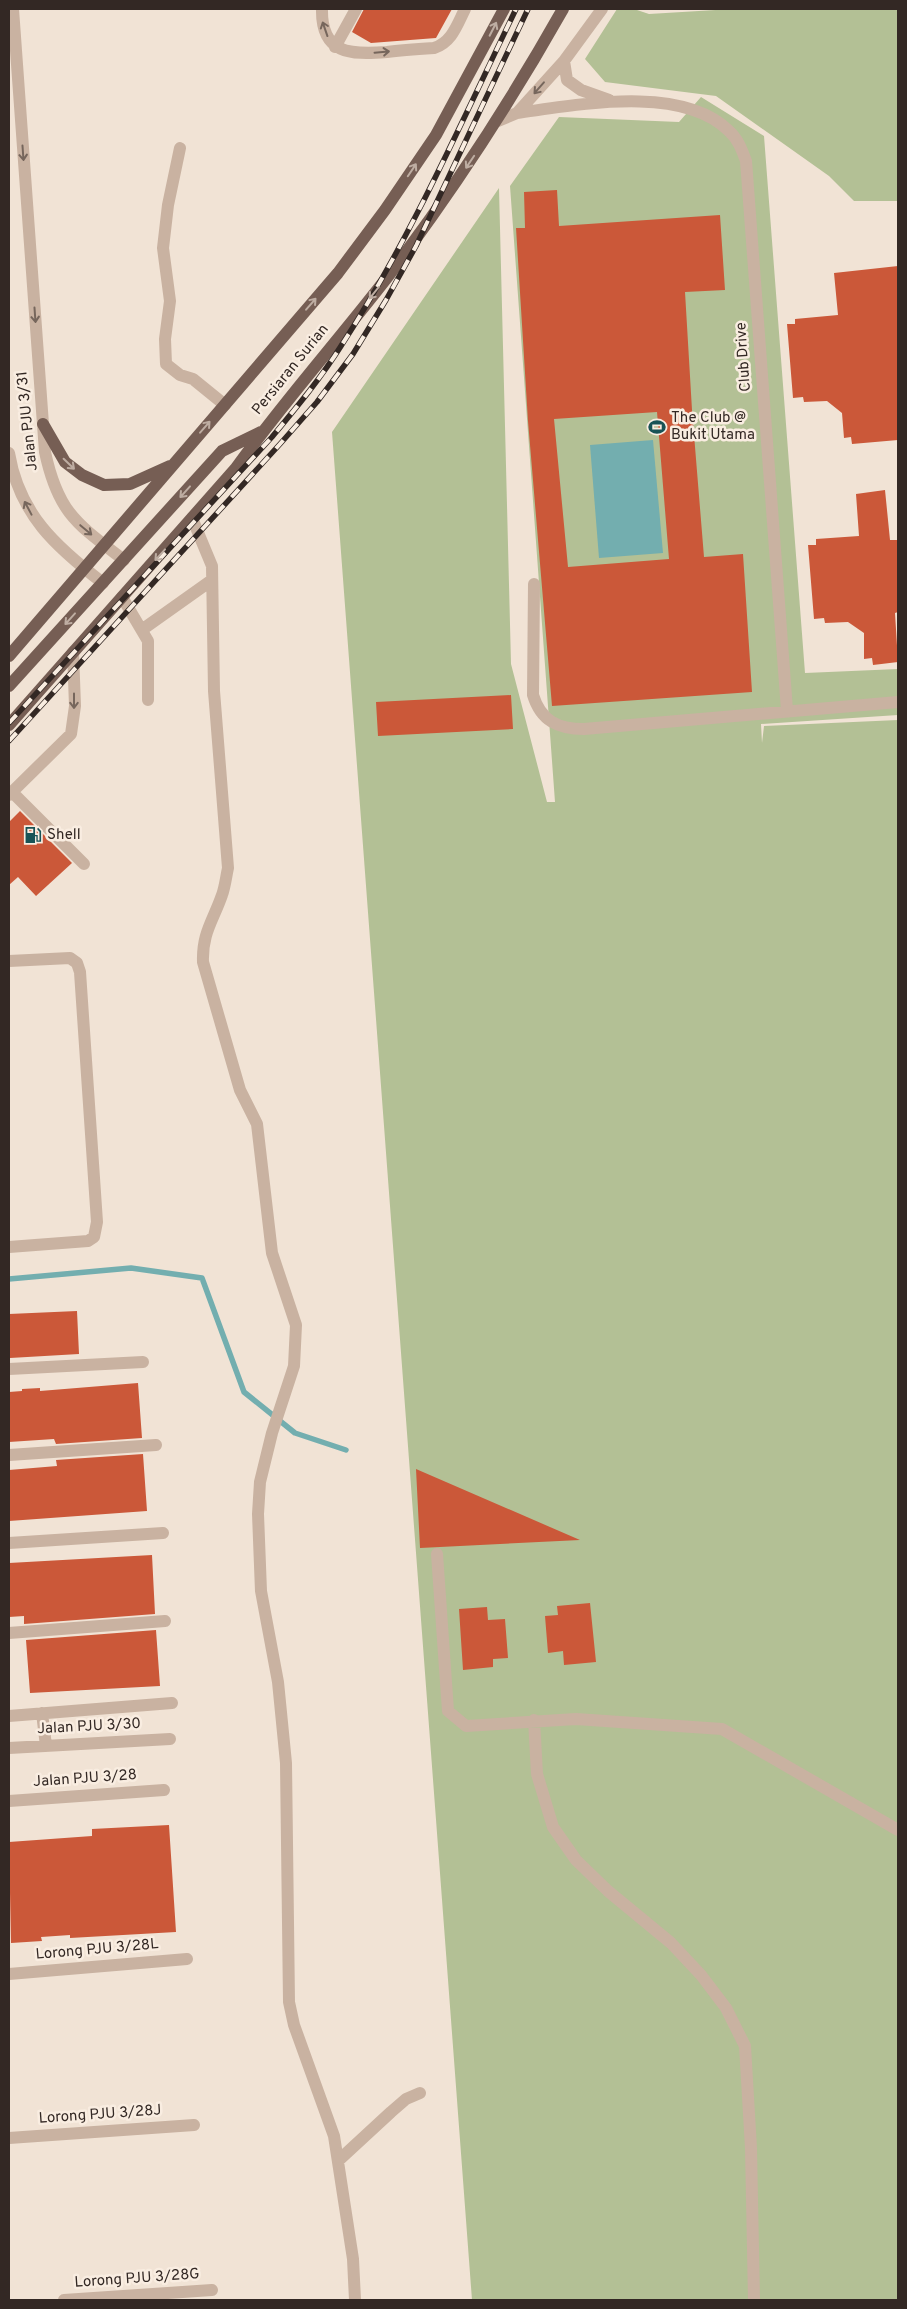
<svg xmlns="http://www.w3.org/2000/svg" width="907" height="2309" font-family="Overpass,sans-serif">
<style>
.green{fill:#b3c095}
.water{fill:#73aeaf}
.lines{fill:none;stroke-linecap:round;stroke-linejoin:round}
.stream{stroke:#73aeaf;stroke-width:5.5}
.building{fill:#cb5839;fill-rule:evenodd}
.minor{stroke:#c9b2a1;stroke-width:12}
.major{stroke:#765e54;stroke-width:12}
.rail-casing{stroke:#332824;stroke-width:5.5}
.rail{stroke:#f9ede1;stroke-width:4;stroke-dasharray:11;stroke-linecap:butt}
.oneway{stroke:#76665c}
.oneway2{stroke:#beada2}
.labels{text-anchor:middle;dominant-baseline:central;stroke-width:5;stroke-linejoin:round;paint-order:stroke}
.street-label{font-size:15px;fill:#332824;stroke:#f9ede1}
.poi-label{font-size:15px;fill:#332824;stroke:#f9ede1;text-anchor:start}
</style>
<rect width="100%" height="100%" fill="#f1e3d5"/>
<path class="green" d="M617,9H634L649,14L732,9H898V201H854L829,176L716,96L605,82L585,59Z
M701,97L764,136L805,673L898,669V715L761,724L762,743L764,726L898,720V2300H472L332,432L499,188L511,664L547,802H555L510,186L559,117L679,122Z"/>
<path class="water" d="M653,440L663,553L599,558L590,445Z"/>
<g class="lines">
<path class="stream" d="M9,1279L131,1268L202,1278L244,1392L295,1433L346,1450"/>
</g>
<path class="building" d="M364,9H452L436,38L371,43L352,32Z
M557,190L559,226L720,215L725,290L685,292L692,410L704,557L743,554L752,692L552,706L528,421L516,228H525L524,192ZM657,412L669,559L568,567L554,419Z
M898,266V440L852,444L851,437L844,438L842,413L827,401L804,402L803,397L793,398L787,324H795V319L838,315L834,273Z
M885,490L890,540H898V612L895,613L898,662L873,665L872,658L864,659V633L848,622L825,623L824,618L814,619L808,545H816V539L859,536L856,494Z
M511,695L513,729L378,736L376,702Z
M20,811L72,863L36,896L18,877L9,885V822Z
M77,1311L79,1354L10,1358L9,1314Z
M138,1383L142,1438L56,1444L54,1439L9,1442V1392L22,1391V1389L40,1388V1391Z
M143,1454L147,1511L9,1521V1470L57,1466L56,1460Z
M416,1469L580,1540L420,1548Z
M152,1555L155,1614L24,1624V1616L9,1617V1563Z
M590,1603L596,1662L564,1665L563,1651L548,1653L545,1616L558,1615L557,1606Z
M487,1607L488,1620L505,1619L508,1658L493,1659V1667L463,1670L459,1609Z
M156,1630L160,1686L30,1693L26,1640Z
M169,1825L176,1932L70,1938V1935L41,1937L42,1941L11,1943L9,1842L92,1836V1829Z"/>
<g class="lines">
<path class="minor" d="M13,9L45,452C58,513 77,524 124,560
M322,9C321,54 350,55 387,52C402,50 418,49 434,48C452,42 457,25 465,9
M335,47L356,9
M564,61L567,80L581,90L609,100
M517,113C577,105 682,84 729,131C738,139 742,150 746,161L787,710
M498,121L517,113L564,61L602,9
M180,148L168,205L163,248L170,301L165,339L166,364L180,375L193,379L225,405
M9,453C19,514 56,547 103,583
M192,518L212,566L214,691L228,868C226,877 225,887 222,895C213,921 202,933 203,962L240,1090L257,1124L272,1253L296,1325L294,1366L272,1433L260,1482L258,1514L261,1591L278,1682L286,1763L289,2002L294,2025L334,2136L353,2259L355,2300
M534,584L533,695C541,721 558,729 584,729L898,702
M122,597L148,641V700
M143,629L212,580
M12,792L84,864
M9,795L71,734L75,706L73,652
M9,961L70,958L77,963L80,972L97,1222L94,1237L88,1241L9,1247
M9,1369L143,1362
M9,1455L156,1445
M9,1543L163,1533
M437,1554L448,1711L466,1726L576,1719L722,1729L898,1830
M9,1633L165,1621
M42,1713L46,1746
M9,1716L172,1703
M534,1720L537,1774L553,1827L576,1860L608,1891L671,1943L701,1975L726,2008L745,2046L751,2148L754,2300
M9,1748L170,1739
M9,1801L164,1790
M9,1974L187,1959
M9,2138L194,2125
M339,2160L391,2112L406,2099L420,2093
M64,2300L212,2290"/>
<path class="major" d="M43,424L65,462L82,475L104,485L130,484L170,466
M9,656L338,273L385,210L436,135L504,9
M9,686L222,451L261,432
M9,725L236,468C284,401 339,340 389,275C454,189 510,103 563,9"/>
<g class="rail-casing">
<path id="rail" d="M9,723L272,437C296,408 321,378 341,346C410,240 461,123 516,9
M9,741L280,444L317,402L353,354L386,300L416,246L528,9"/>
</g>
<use href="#rail" class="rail"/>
</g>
<defs><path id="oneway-shaft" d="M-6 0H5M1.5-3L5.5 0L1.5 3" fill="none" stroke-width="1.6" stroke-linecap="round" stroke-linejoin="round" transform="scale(1.25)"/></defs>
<g class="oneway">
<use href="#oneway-shaft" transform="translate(325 29) rotate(-109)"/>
<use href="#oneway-shaft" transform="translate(382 52) rotate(-5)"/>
<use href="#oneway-shaft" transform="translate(539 88) rotate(131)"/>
<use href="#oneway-shaft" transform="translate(23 153) rotate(86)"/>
<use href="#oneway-shaft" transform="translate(35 315) rotate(86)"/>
<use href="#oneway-shaft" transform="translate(28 508) rotate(-118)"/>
<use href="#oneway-shaft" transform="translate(86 530) rotate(40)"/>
<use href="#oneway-shaft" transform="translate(74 701) rotate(90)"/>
</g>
<g class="oneway2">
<use href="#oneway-shaft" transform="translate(493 29) rotate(-63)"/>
<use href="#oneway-shaft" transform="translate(470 162) rotate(124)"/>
<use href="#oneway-shaft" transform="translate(412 170) rotate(-56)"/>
<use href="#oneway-shaft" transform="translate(374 293) rotate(129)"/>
<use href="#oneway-shaft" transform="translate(311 304) rotate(-49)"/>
<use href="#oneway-shaft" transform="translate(205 427) rotate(-49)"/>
<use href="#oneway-shaft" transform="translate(69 464) rotate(44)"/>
<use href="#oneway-shaft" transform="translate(185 492) rotate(132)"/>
<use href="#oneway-shaft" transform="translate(160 555) rotate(132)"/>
<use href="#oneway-shaft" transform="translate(70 619) rotate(132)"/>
</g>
<defs>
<g id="stadium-bare" transform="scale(1.35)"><path d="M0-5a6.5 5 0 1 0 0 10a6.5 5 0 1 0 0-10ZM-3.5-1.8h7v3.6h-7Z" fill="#185356" stroke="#f9ede1" stroke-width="2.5" paint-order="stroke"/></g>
<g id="fuel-bare" transform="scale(1.35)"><path d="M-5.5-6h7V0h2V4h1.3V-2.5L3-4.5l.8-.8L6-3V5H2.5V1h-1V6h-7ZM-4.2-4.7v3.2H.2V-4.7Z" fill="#185356" stroke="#f9ede1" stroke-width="2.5" paint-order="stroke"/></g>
</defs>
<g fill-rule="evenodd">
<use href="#stadium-bare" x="657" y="427"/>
<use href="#fuel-bare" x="33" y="835"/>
</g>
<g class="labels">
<g class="street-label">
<text transform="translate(744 357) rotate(-94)">Club Drive</text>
<text transform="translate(291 370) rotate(-51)">Persiaran Surian</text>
<text transform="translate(28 421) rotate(-96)">Jalan PJU 3/31</text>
<text transform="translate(89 1727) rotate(-3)">Jalan PJU 3/30</text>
<text transform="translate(85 1779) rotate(-4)">Jalan PJU 3/28</text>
<text transform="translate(97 1950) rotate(-5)">Lorong PJU 3/28L</text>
<text transform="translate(100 2115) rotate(-4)">Lorong PJU 3/28J</text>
<text transform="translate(137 2279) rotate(-4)">Lorong PJU 3/28G</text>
</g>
<g class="poi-label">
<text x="671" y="418">The Club @<tspan x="671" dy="17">Bukit Utama</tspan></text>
<text x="47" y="835">Shell</text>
</g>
</g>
<rect width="907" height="2309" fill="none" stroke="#332824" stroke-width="20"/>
</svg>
